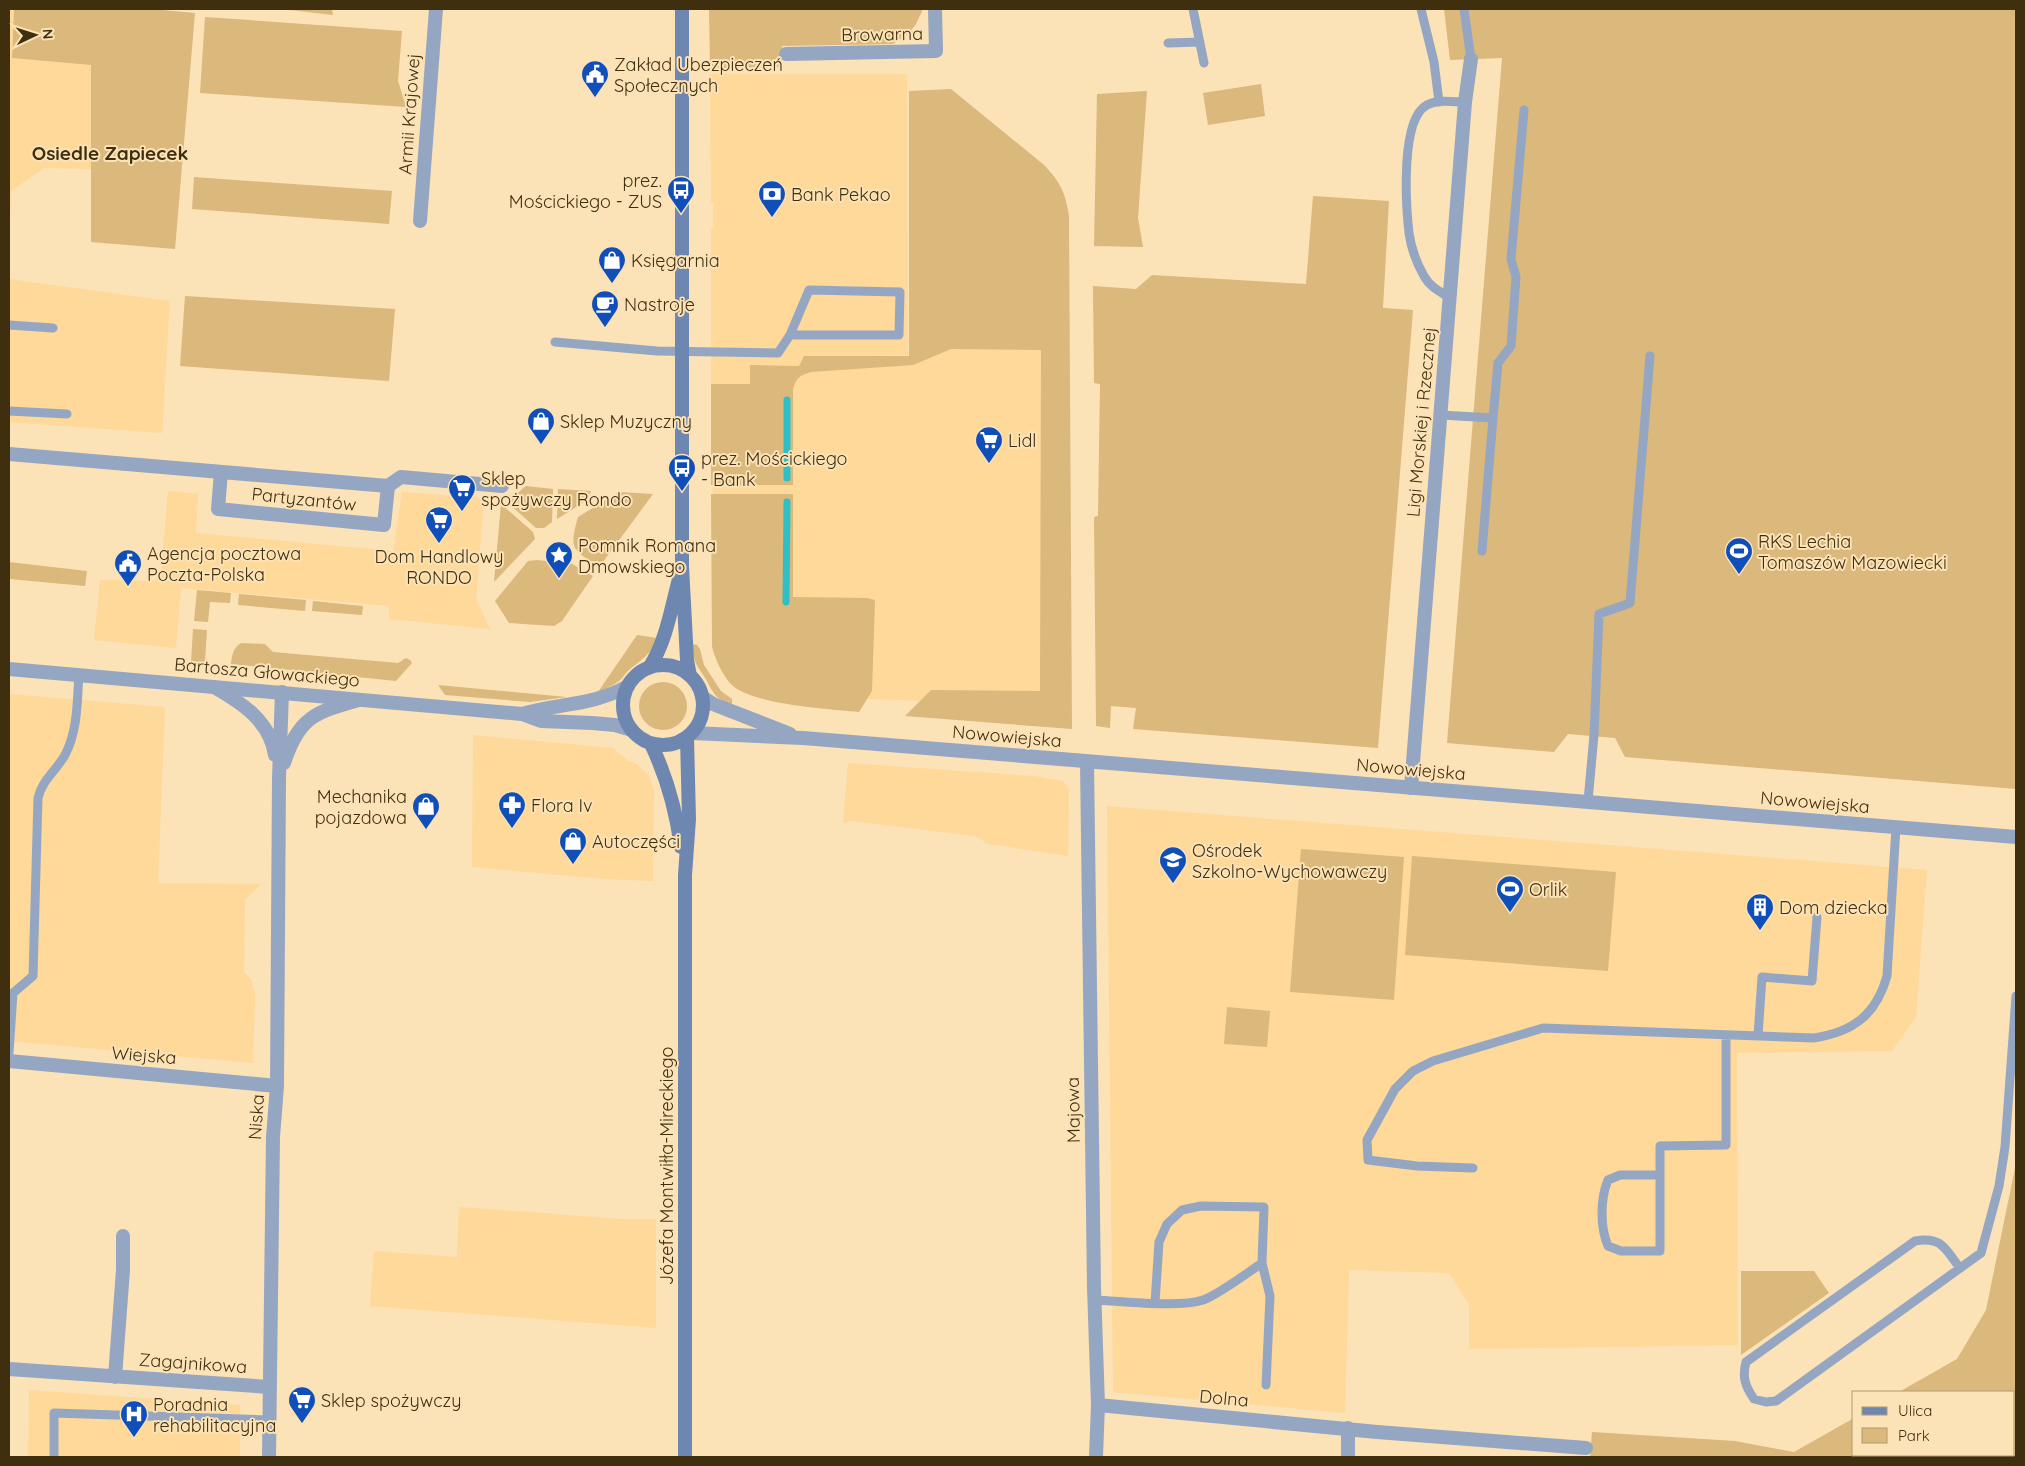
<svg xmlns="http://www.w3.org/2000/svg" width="2025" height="1466" font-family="Quicksand,sans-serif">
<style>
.built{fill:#fed999}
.green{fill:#dbb87b}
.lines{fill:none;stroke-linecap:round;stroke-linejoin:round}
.stream{stroke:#2fbfc7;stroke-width:7}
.service{stroke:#95a6c3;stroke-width:9}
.minor{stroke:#95a6c3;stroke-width:14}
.tertiary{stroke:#95a6c3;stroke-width:14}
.secondary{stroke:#6e87b1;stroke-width:14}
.labels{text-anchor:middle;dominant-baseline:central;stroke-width:4;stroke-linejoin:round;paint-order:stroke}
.street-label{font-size:18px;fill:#402f0f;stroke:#fbe2b7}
.poi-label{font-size:18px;fill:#402f0f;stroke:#fbe2b7;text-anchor:start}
.neighbourhood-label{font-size:19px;font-weight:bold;fill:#402f0f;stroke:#fbe2b7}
</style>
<rect width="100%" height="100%" fill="#fbe2b7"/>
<path class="built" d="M9,9H14L12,58L91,65V169L44,168L11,191L10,221H9Z
M710,74H907L908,355L803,357L911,364L1049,181L1063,706L788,696L714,647L712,385H751L796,366L750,365V384H711V230L715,225H713V206L715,205L711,202Z
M9,279L170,301L162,433L9,422Z
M168,491L198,494L196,533L393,551L402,492L484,498L476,599L490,629L389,619V606L181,588L176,648L94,640L100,580L154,581L161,571Z
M9,694L165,707L158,883L261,884L245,900L244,972L251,979L255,994L253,1063L9,1041Z
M473,735L613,748L627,760L637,764L649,776L654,790L653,881L604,879L472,867Z
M848,763L1034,776L1063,781L1069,789L1068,856L988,844L975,836L853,821L843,823Z
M1107,806L1927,870L1916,1017L1892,1051L1737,1053L1738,1345L1469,1349V1305L1449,1273L1349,1270L1345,1413L1113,1392Z
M459,1207L622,1219H656V1328L370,1306L374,1251L457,1257Z
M29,1390L240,1405V1457H28Z"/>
<path class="green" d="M14,9H152L195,13L175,249L91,242V65L12,58Z
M282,9H332L333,15Z
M709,9H923L916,24L909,33L893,44L782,46V67L710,68Z
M1444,9H2016V789L1625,757L1615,738L1568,734L1554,752L1447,743L1502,58L1450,60Z
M205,17L402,31L398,81L406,107L200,93Z
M1261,84L1265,116L1208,125L1203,93Z
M951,89L1044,165C1061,183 1065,192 1069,216L1072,729L905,716L931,690L1040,691L1041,350L951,349L913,365L811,372C800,375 796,378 793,389V485H711V384H750V365L799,366L804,356H909V91Z
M1147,91L1138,218L1143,247L1094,246L1097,94Z
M194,177L392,191L389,224L192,209Z
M1313,196L1389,201L1383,308L1413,310L1378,748L1133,729L1136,708L1111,706L1110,728L1096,726L1094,517L1098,516L1100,384L1094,383L1093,286L1136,289L1152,275L1306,284Z
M185,296L395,309L389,381L180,366Z
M526,486L553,489L552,522L544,528H536L507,502Z
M558,489L591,491L587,500L557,519Z
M619,492L653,494L600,566C572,551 569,548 578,517Z
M711,494H793V597L867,598L875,600L872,691L859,712C829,709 751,705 731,684C723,676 714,657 712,646Z
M501,504L533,532L535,539L494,582Z
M537,560L554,562L567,561L593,576L562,621L554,626L509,623L495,601L528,561Z
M9,562L87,571L85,586L9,579Z
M197,590L231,593L230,603L210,602L208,622L194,621Z
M239,594L306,600L305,611L238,605Z
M313,601L363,606L362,615L312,611Z
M193,629L207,630L205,661L202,663L191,662Z
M637,635L657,638C650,656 643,658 629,670C625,673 623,678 619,681C612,686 605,689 598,692Z
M241,643L265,644L273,652L398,663L406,658L410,660L412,663L396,681L231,664C232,655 233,648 241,643Z
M692,644L697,645L700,649L704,665L721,691L732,699V706C717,699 714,695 707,681C698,666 693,664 692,644Z
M639 706a24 24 0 1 1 48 0a24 24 0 1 1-48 0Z
M438,685L567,697L530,702L445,695Z
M1301,849L1404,857L1394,1000L1290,992Z
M1412,856L1616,872L1608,971L1405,955Z
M1227,1007L1270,1011L1267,1047L1224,1044Z
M2016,1163V1457H1590L1592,1432L1735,1441L1794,1452L1854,1418V1455H2014V1392H1899L1957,1359L1986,1310Z
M1741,1271H1814L1829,1293L1741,1355Z"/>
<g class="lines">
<path class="stream" d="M787,400V478
M786,602L787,502"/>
<path class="service" d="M1193,9L1204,63
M1421,9L1434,62L1439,102
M1464,9L1471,59
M1168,43L1200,42
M1450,298C1439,291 1430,287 1424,276C1417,264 1411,247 1409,233C1406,206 1400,119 1427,105C1438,99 1453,102 1465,102
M9,325L53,328
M555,342L657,351L778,353L790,335H899L900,292L809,290L790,335
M9,411L67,414
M1440,415L1493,418L1482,551
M1493,418L1498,363L1511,346L1516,277L1511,259L1524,110
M1588,801L1594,735L1599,614L1630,603L1650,356
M1758,1036L1762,977L1812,981L1817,917
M9,1053L13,993L33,976L38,798C42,780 56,771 65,755C78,730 77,702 79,674
M1473,1168L1417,1166L1368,1160L1367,1140L1395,1089L1413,1071L1433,1061L1543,1028L1814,1038C1853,1032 1876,1015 1887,976L1896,827
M1660,1175H1620L1608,1180C1600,1199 1600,1227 1608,1246L1621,1251H1660V1146L1726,1145V1035
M1262,1263L1270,1296L1266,1385
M1960,1268C1945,1249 1942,1236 1915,1241L1746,1362C1742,1377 1745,1386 1754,1399L1766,1402L1776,1401L1981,1253L1999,1186L2005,1147L2016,996
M1095,1300C1122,1301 1179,1308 1203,1300C1218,1295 1247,1273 1262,1263L1264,1207L1201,1206L1182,1210L1167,1224L1159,1242L1155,1303
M54,1457V1413L269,1420"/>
<path class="minor" d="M786,54L936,51L935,9
M420,221L436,9
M9,454L388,486L401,477L502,486
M221,472L218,509L384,525L388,486
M214,687C242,703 270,721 275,755
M1087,762L1094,1287L1098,1405L1096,1457
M284,763C299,717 315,712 359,700
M1411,788L1465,102L1471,59
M9,1061L277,1086
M9,1369L269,1387
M115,1377L123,1270V1236
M1098,1405L1377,1432L1586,1448
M269,1457L273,1137L277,1086L279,778L282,692
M1348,1457V1428"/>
<path class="tertiary" d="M9,669L522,714L541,721L592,723L615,725L632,730
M702,697L713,704L790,734
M522,714C559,703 592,706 628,686
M692,733L803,738L2016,837"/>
<path class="secondary" d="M682,9V566L687,660L690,676
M623 705a40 40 0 1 1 80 0a40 40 0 1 1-80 0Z
M649,668C666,642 671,609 679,579
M651,744C667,777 676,810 681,847
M685,1457V875L689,819L687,738"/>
</g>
<defs>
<g id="civic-pin" transform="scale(1.4375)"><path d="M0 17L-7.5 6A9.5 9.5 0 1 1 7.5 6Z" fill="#104fba" stroke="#fbe2b7"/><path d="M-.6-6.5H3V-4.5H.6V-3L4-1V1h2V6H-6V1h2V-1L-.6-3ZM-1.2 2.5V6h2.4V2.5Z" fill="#fff"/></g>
<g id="bus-pin" transform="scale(1.4375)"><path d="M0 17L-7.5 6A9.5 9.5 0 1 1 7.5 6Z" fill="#104fba" stroke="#fbe2b7"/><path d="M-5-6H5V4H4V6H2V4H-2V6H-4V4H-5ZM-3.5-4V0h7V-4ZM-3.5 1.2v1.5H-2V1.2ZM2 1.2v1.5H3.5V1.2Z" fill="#fff"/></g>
<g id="bank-pin" transform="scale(1.4375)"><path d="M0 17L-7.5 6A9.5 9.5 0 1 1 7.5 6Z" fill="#104fba" stroke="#fbe2b7"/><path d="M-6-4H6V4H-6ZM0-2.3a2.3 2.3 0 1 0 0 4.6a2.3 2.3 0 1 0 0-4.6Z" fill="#fff"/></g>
<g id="shop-pin" transform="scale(1.4375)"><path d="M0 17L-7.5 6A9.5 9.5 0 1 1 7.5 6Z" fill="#104fba" stroke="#fbe2b7"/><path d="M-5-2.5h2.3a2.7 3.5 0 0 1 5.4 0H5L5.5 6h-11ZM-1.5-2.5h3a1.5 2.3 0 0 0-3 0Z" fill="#fff"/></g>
<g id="cafe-pin" transform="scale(1.4375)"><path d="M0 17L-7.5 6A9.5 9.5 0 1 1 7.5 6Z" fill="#104fba" stroke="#fbe2b7"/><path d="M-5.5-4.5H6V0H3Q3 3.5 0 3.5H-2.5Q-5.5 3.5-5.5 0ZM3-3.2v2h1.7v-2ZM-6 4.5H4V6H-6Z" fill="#fff"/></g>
<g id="supermarket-pin" transform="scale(1.4375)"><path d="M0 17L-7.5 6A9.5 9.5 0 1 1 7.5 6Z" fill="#104fba" stroke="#fbe2b7"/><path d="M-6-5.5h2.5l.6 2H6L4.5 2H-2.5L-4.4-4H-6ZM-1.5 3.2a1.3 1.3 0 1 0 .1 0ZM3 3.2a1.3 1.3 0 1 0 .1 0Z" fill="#fff"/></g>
<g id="stadium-pin" transform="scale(1.4375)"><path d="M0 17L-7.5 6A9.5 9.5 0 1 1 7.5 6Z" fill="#104fba" stroke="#fbe2b7"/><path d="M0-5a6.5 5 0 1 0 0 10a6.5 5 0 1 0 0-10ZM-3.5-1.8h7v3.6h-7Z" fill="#fff"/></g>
<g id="sight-pin" transform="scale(1.4375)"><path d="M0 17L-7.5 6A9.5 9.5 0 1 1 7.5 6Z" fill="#104fba" stroke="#fbe2b7"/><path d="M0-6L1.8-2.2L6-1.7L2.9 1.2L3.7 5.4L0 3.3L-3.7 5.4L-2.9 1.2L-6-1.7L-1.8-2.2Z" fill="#fff"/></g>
<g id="pharmacy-pin" transform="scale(1.4375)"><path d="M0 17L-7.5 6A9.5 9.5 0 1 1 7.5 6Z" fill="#104fba" stroke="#fbe2b7"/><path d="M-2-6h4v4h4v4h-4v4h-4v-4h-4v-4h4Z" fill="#fff"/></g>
<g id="school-pin" transform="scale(1.4375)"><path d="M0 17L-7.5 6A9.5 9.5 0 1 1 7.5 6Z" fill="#104fba" stroke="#fbe2b7"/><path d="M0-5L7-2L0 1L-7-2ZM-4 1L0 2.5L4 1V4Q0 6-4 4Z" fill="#fff"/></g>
<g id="building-pin" transform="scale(1.4375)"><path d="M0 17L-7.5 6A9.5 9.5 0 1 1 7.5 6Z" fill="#104fba" stroke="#fbe2b7"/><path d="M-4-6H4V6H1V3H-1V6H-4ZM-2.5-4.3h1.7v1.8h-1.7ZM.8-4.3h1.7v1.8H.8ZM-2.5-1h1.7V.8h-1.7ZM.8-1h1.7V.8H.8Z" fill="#fff"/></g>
<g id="hospital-pin" transform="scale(1.4375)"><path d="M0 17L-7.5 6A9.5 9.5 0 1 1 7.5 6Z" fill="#104fba" stroke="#fbe2b7"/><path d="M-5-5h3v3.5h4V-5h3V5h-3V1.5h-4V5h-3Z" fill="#fff"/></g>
</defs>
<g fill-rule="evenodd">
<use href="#civic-pin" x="595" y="74"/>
<use href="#bus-pin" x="681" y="190"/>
<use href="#bank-pin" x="772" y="194"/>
<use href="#shop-pin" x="612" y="260"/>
<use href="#cafe-pin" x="605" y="304"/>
<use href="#shop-pin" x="541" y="421"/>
<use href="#supermarket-pin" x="989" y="440"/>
<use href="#bus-pin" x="682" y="468"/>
<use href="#supermarket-pin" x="462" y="488"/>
<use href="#supermarket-pin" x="439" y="520"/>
<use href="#stadium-pin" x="1739" y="551"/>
<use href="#sight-pin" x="559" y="555"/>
<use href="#civic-pin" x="128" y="563"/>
<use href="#pharmacy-pin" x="512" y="805"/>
<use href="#shop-pin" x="426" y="806"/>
<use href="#shop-pin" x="573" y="841"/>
<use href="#school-pin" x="1173" y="860"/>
<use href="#stadium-pin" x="1510" y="889"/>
<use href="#building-pin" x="1760" y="907"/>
<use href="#supermarket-pin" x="302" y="1400"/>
<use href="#hospital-pin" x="134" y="1414"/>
</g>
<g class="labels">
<g class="street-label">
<text transform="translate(882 34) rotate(-1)">Browarna</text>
<text transform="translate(409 114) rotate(-86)">Armii Krajowej</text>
<text transform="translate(1421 422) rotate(-85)">Ligi Morskiej i Rzecznej</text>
<text transform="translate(304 499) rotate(6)">Partyzantów</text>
<text transform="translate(267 672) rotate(5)">Bartosza Głowackiego</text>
<text transform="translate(1007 736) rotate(5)">Nowowiejska</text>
<text transform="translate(1411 769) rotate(5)">Nowowiejska</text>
<text transform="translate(1815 802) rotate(5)">Nowowiejska</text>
<text transform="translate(144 1055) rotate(5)">Wiejska</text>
<text transform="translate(1073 1110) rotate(-91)">Majowa</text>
<text transform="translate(256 1117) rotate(-86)">Niska</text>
<text transform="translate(666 1166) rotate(-90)">Józefa Montwiłła-Mireckiego</text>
<text transform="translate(193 1363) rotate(4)">Zagajnikowa</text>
<text transform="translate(1224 1398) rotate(5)">Dolna</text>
</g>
<g class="poi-label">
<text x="614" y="64">Zakład Ubezpieczeń<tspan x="614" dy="21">Społecznych</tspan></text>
<text x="662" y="180" text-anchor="end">prez.<tspan x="662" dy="21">Mościckiego - ZUS</tspan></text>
<text x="791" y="194">Bank Pekao</text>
<text x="631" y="260">Księgarnia</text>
<text x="624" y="304">Nastroje</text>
<text x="560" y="421">Sklep Muzyczny</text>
<text x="1008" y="440">Lidl</text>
<text x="701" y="458">prez. Mościckiego<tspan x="701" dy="21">- Bank</tspan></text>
<text x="481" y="478">Sklep<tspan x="481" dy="21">spożywczy Rondo</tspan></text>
<text x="1758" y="541">RKS Lechia<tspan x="1758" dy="21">Tomaszów Mazowiecki</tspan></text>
<text x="578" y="545">Pomnik Romana<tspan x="578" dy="21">Dmowskiego</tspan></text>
<text x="147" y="553">Agencja pocztowa<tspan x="147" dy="21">Poczta-Polska</tspan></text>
<text x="439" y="556" text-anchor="middle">Dom Handlowy<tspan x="439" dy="21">RONDO</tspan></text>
<text x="407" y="796" text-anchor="end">Mechanika<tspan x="407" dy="21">pojazdowa</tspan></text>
<text x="531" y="805">Flora Iv</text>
<text x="592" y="841">Autoczęści</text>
<text x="1192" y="850">Ośrodek<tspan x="1192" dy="21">Szkolno-Wychowawczy</tspan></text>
<text x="1529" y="889">Orlik</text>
<text x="1779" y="907">Dom dziecka</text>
<text x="321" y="1400">Sklep spożywczy</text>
<text x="153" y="1404">Poradnia<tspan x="153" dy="21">rehabilitacyjna</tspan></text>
</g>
<g class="neighbourhood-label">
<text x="110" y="153">Osiedle Zapiecek</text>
</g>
</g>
<rect width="2025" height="1466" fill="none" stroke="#402f0f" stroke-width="20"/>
<rect x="1852" y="1391" width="162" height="65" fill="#fbe2b7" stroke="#b09a74"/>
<rect x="1862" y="1407" width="25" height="8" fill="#6e87b1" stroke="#b09a74"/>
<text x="1898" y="1416" font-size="15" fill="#402f0f">Ulica</text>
<rect x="1862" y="1428" width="25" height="15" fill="#dbb87b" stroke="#b09a74"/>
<text x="1898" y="1441" font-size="15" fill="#402f0f">Park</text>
<g transform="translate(35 35) rotate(86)" stroke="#fbe2b7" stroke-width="4" paint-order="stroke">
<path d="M0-4L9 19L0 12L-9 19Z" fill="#402f0f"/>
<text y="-8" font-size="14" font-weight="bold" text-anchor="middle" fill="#402f0f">N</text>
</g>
</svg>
